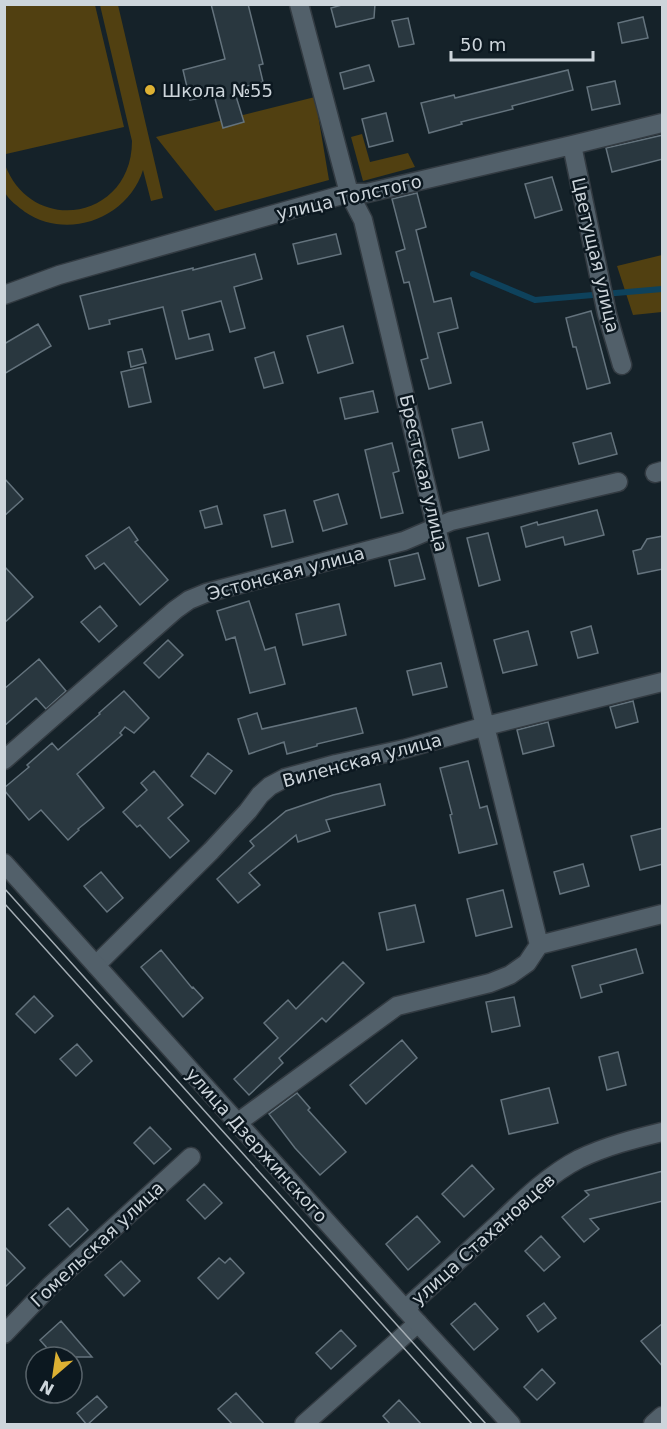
<svg xmlns="http://www.w3.org/2000/svg" width="667" height="1429" font-family="'DejaVu Sans',sans-serif">
<style>
.green{fill:#514011}
.lines{fill:none;stroke-linecap:round;stroke-linejoin:round}
.stream{stroke:#0e425c;stroke-width:6}
.building{fill:#29373f;stroke:#64737d;stroke-width:1.5}
.street-casing{stroke:#333b42;stroke-width:21}
.secondary-casing{stroke:#333b42;stroke-width:21}
.street{stroke:#52606a;stroke-width:18}
.secondary{stroke:#52606a;stroke-width:18}
.tram{stroke:#a3acb3;stroke-width:1.5}
.poi-dot{fill:#ddb133;stroke:#0c1820;stroke-width:2}
.labels{text-anchor:middle;dominant-baseline:central;stroke-width:5;stroke-linejoin:round;paint-order:stroke}
.poi-label{font-size:18px;fill:#cdd5db;stroke:#0c1820;text-anchor:start}
.street-label{font-size:18px;fill:#cdd5db;stroke:#0c1820}
</style>
<rect width="100%" height="100%" fill="#152229"/>
<path class="green" d="M4,5H95L124,127L6,154L4,148Z
M100,5H118L163,198L151,201L143,170C128,218 68,241 25,212C19,207 8,200 5,192C2,185 4,173 5,165C33,237 132,219 132,141Z
M315,97L329,180L215,211L156,137Z
M362,134L370,162L408,153L415,167L363,181L351,137Z
M662,255V312L633,315L617,266Z"/>
<g class="lines">
<path class="stream" d="M473,274L535,300L662,289"/>
</g>
<path class="building" d="M211,4H248L263,64L259,65L263,82L239,88L240,92L235,93L244,122L223,128L214,95L190,100L183,70L225,59Z
M345,4H375L374,18L336,27L331,8Z
M643,17L648,38L622,43L618,23Z
M408,18L414,44L399,47L392,21Z
M369,65L374,81L344,89L340,73Z
M568,70L573,90L512,106L513,109L461,122L462,124L429,133L421,103L454,95L455,98Z
M615,81L620,104L592,110L587,87Z
M386,113L393,141L369,147L362,119Z
M663,135V159L612,172L606,148Z
M552,177L562,210L535,218L525,184Z
M417,193L426,227L416,230L434,302L451,298L458,328L438,333L451,383L429,389L421,360L428,358L409,282L404,283L396,252L405,249L392,199Z
M336,234L341,254L298,264L293,244Z
M255,254L262,279L234,287L245,328L230,332L221,301L182,311L189,339L209,334L213,350L176,359L163,307L109,320L110,324L89,329L80,296L193,268V270Z
M591,311L610,383L587,389L576,347H573L566,318Z
M38,324L51,346L4,374V344Z
M343,326L353,363L318,373L307,336Z
M142,349L146,363L131,367L128,352Z
M274,352L283,383L264,388L255,358Z
M143,367L151,402L129,407L121,372Z
M373,391L378,412L345,419L340,398Z
M482,422L489,450L459,458L452,429Z
M611,433L617,454L579,464L573,443Z
M392,443L399,471L393,473L403,513L381,518L365,450Z
M4,478L23,499L4,516Z
M338,494L347,524L323,531L314,501Z
M217,506L222,524L205,528L200,511Z
M285,510L293,542L272,547L264,515Z
M597,510L604,535L565,545L563,537L526,547L521,527L537,522L538,525Z
M129,527L138,540L135,542L168,580L140,605L104,563L95,569L86,556Z
M488,533L500,580L479,586L467,538Z
M663,536V569L638,574L633,551L641,549L647,539Z
M418,553L425,579L395,586L389,560Z
M4,566L33,597L4,623Z
M249,601L265,650L275,647L285,684L250,693L235,637L226,640L217,611Z
M339,604L346,635L303,645L296,614Z
M100,606L117,626L99,642L81,622Z
M591,626L598,653L578,658L571,632Z
M528,631L537,665L503,673L494,640Z
M168,640L183,655L159,678L144,663Z
M39,659L66,691L46,709L36,698L4,726V689Z
M441,663L447,687L413,695L407,671Z
M124,691L149,718L134,733L125,727L120,733L122,735L77,774L104,808L78,829L79,830L68,840L41,810L29,820L4,790V788L29,767L27,765L52,743L58,750L100,714L99,713Z
M633,701L638,722L616,728L610,707Z
M356,708L363,733L317,744V746L287,754L284,742L249,754L238,719L257,713L262,729Z
M548,722L554,746L523,754L517,730Z
M208,753L232,771L215,794L191,776Z
M468,761L480,808L487,806L497,844L459,853L450,815L452,814L440,768Z
M154,771L183,805L168,818L189,841L170,858L140,825L137,827L123,812L147,790L141,783Z
M380,784L385,805L326,820L330,831L298,842L296,835L249,873L260,885L238,903L217,879L254,846L250,841L286,811L333,795Z
M663,828V864L640,870L631,836Z
M583,864L589,886L560,894L554,872Z
M101,872L123,898L107,912L84,886Z
M503,890L512,927L476,936L467,899Z
M415,905L424,942L387,950L379,913Z
M636,949L643,973L600,985L602,992L581,998L572,966Z
M161,950L192,988L193,987L203,998L183,1017L141,967Z
M343,962L364,983L326,1022L322,1018L279,1058L283,1063L249,1095L234,1079L278,1038L264,1023L288,1000L296,1009Z
M34,996L53,1016L35,1033L16,1014Z
M514,997L520,1026L492,1032L486,1002Z
M402,1040L417,1058L366,1104L350,1085Z
M77,1044L92,1061L76,1076L60,1059Z
M618,1052L626,1085L607,1090L599,1057Z
M549,1088L558,1123L509,1134L501,1100Z
M297,1093L310,1108L308,1110L346,1152L320,1175L295,1148L269,1114Z
M150,1127L171,1149L154,1164L134,1143Z
M472,1165L494,1189L464,1217L442,1194Z
M663,1171V1201L590,1219L599,1229L584,1242L562,1217L589,1195L585,1191Z
M204,1184L222,1203L205,1219L187,1200Z
M68,1208L88,1230L70,1247L49,1225Z
M417,1216L440,1242L408,1270L386,1244Z
M541,1236L560,1257L544,1271L525,1251Z
M4,1246L25,1268L4,1288Z
M219,1258L225,1263L230,1258L244,1273L218,1299L198,1278Z
M121,1261L140,1281L124,1296L105,1275Z
M475,1303L498,1329L474,1350L451,1324Z
M544,1303L556,1318L538,1332L527,1316Z
M61,1321L92,1357H55L40,1340Z
M663,1323V1367L641,1341Z
M341,1330L356,1346L331,1369L316,1353Z
M542,1369L555,1383L537,1400L524,1387Z
M236,1393L265,1425H233L218,1409Z
M97,1396L107,1407L87,1425L77,1413Z
M399,1400L422,1425H391L383,1416Z"/>
<g class="lines">
<g class="street-casing">
<path id="street" d="M299,4L349,193L363,220L436,527L539,945
M572,145L607,314L622,365
M4,295L59,275L349,193H367L572,145L662,123
M655,473L662,471
M4,760L175,610L189,600L206,593L404,541L451,521L618,482
M96,965L211,851L248,811L260,795L270,786L285,778L336,764L404,749L486,726L662,682
M237,1123L397,1006L490,983L510,975L527,963L539,945L662,914
M405,1309C436,1282 466,1253 497,1225C522,1201 548,1175 579,1159C606,1146 634,1139 662,1132
M4,1334L50,1286L191,1157
M304,1424L418,1323
M653,1424L662,1416"/>
</g>
<g class="secondary-casing">
<path id="secondary" d="M4,863L405,1309L511,1424"/>
</g>
<use href="#street" class="street"/>
<use href="#secondary" class="secondary"/>
<path class="tram" d="M4,888L486,1424
M4,903L472,1424"/>
</g>
<circle class="poi-dot" cx="150" cy="90" r="6"/>
<g class="labels">
<g class="poi-label">
<text x="162" y="90">Школа №55</text>
</g>
<g class="street-label">
<text transform="translate(349 197) rotate(-13)">улица Толстого</text>
<text transform="translate(596 255) rotate(77)">Цветущая улица</text>
<text transform="translate(424 473) rotate(77)">Брестская улица</text>
<text transform="translate(286 573) rotate(-15)">Эстонская улица</text>
<text transform="translate(362 760) rotate(-15)">Виленская улица</text>
<text transform="translate(257 1145) rotate(48)">улица Дзержинского</text>
<text transform="translate(483 1239) rotate(-42)">улица Стахановцев</text>
<text transform="translate(97 1244) rotate(-43)">Гомельская улица</text>
</g>
</g>
<rect width="667" height="1429" fill="none" stroke="#cdd5db" stroke-width="12"/>
<g transform="translate(54 1375) rotate(209)"><circle r="28" fill="#0c1820" stroke="#59646b" stroke-width="1.5"/>
<path d="M0-4.5L10 22L0 15L-10 22Z" fill="#ddb133"/>
<text y="-9" font-size="16" font-weight="bold" text-anchor="middle" fill="#cdd5db">N</text>
</g>
<path d="M451 51v9h142v-9" fill="none" stroke="#cdd5db" stroke-width="3"/>
<text x="460" y="51" font-size="18" fill="#cdd5db" stroke="#0c1820" stroke-width="4.5" paint-order="stroke">50 m</text>
</svg>
